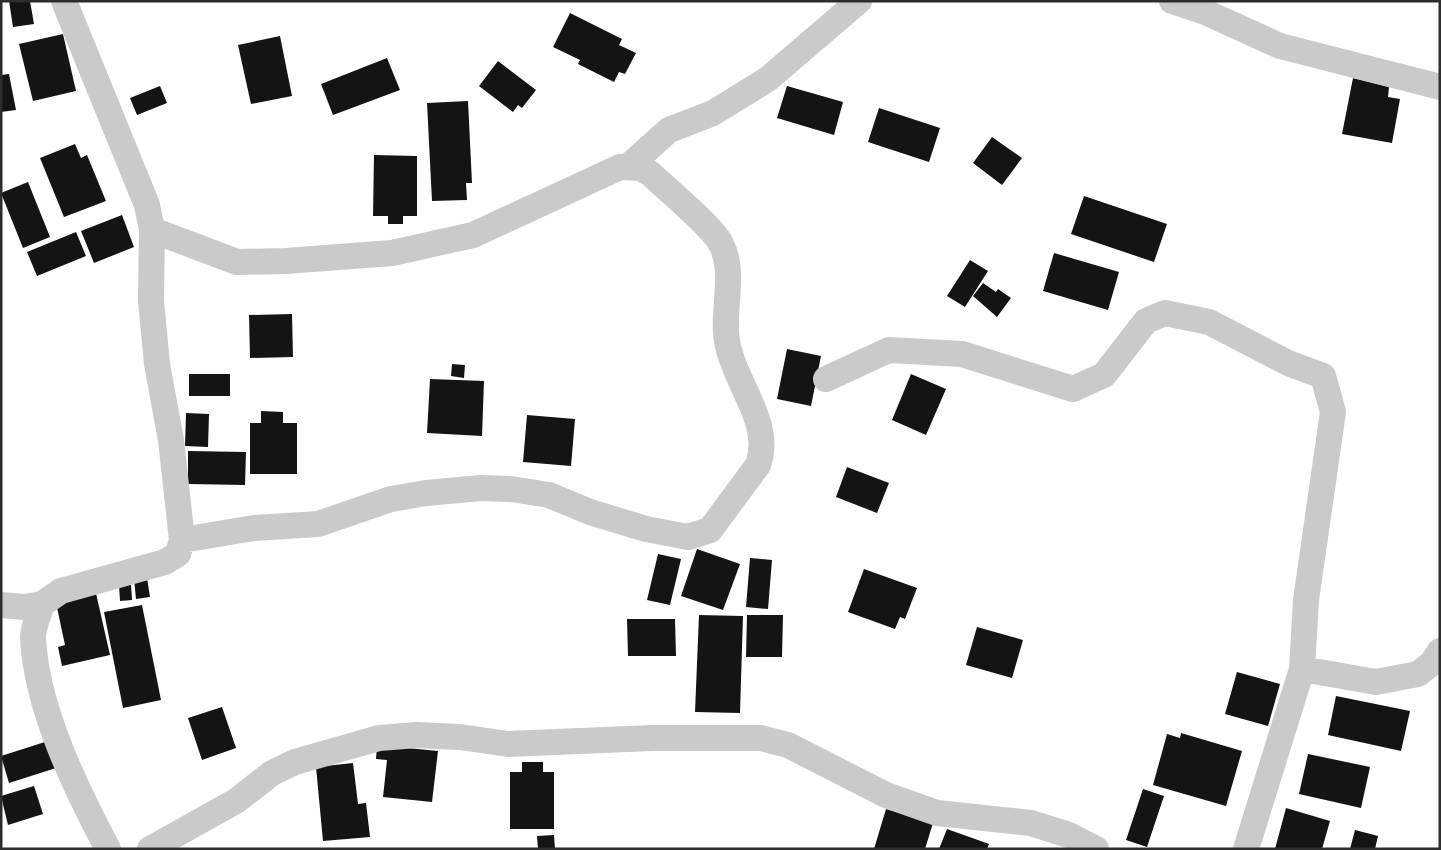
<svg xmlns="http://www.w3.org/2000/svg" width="1441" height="850" font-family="'PT Sans Narrow',sans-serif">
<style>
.building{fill:#141414}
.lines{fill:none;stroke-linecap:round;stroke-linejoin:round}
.minor{stroke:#cacaca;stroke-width:26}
</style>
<rect width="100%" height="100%" fill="#fff"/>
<path class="building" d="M9,1H30L34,24L13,27Z
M570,13L622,39L619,45L636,53L625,74L619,72L614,82L578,64L580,60L553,47Z
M63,34L76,91L33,101L19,44Z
M280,36L292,96L251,104L238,45Z
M387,58L400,90L333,115L321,84Z
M498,61L536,90L522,108L518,105L513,112L479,86Z
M9,74L16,110L1,112V75Z
M1353,78L1389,87L1388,97L1400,99L1392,143L1342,134Z
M160,86L167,103L137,115L130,98Z
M787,86L843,102L834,135L777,118Z
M468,101L472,183H466L467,200L432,201L427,103Z
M879,108L940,128L929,162L868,142Z
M992,137L1022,158L1002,185L973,163Z
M75,144L81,158L87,155L106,201L64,217L40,158Z
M374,155L417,156V216H403V224H388V216H373Z
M28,182L50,237L23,248L1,193Z
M1084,196L1167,224L1154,262L1071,234Z
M122,215L134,247L94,263L81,231Z
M76,232L86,256L37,276L27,252Z
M1054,253L1119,272L1108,310L1043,291Z
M970,260L988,271L965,307L947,296Z
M983,283L996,292L998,289L1011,298L997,317L973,296Z
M292,314L293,357L250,358L249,315Z
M787,349L821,356L811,406L777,399Z
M452,364L465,365L464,378L451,376Z
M189,374H230V396H189Z
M911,374L946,389L926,435L892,420Z
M430,379L484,381L482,436L427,433Z
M261,411L283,412V423H297V474H250V423H261Z
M186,413L209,414L208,447L185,446Z
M527,415L575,419L571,466L523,462Z
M188,451L246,452L245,485L188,484Z
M847,467L889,483L877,513L836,497Z
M697,549L740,564L723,610L681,596Z
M658,554L681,559L670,605L647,600Z
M750,558L772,560L768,609L746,607Z
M864,569L917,588L905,619L900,617L895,629L848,612Z
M147,578L150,597L136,599L134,579Z
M131,584L132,600L120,601L119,585Z
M95,589L110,655L62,666L58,647L65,645L55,598Z
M142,605L161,700L123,708L104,612Z
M699,615L743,616L740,713L695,712Z
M747,615H783L782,657H746Z
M627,619H675L676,656H628Z
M977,627L1023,640L1012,678L966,665Z
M1237,672L1280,684L1268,726L1225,714Z
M1336,696L1410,711L1401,751L1328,735Z
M222,707L236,748L202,760L188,718Z
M1181,733L1242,751L1226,806L1153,785L1167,734L1180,738Z
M48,741L56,768L9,783L1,756Z
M377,745L438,751L432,802L383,797L387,760L376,759Z
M1308,754L1370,767L1361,808L1299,794Z
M522,762H543V772H554V829H510V772H522Z
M353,763L358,804L366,803L370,837L323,841L316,767Z
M34,786L43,814L8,825L1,796Z
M1143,789L1164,796L1147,847L1126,840Z
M1286,808L1330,821L1322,849H1275Z
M886,809L933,823L925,849H874Z
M947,829L989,844L987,849H939Z
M1355,830L1378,836L1375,849H1350Z
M554,835L555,849H538L537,836Z"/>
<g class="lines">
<path class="minor" d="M64,1L147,205L152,230L237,262L286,261L392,253L473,235L620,167L641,168L651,174C667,190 712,226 721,244C737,274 720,314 728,346C736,385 773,424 758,465L710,530L688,537L646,529L590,512L549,495L511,489L481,488L426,493L391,499L318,524L254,528L182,540L171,440L157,364L151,301L152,230
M1172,1L1205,12L1280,46L1440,87
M629,166L669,130L713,113L768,79L859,1
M826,379L889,350L962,354L1073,389L1104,375L1146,321L1165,313L1209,322L1288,363L1323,376L1333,412L1306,600L1302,669L1376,682L1418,674L1432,663L1440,651
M42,604C39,614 33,627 33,637C36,707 75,787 108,849
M1,605L24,607L42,604L61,591L165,562L178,554L182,540
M150,849L236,801L272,773L295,762L379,738L417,735L460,737L508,744L652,738H761L788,745L886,795L937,813L1031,823L1069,835L1096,849
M1246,849L1302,669"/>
</g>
<rect width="1441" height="850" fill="none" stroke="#2d2d2d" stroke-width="5"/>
</svg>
